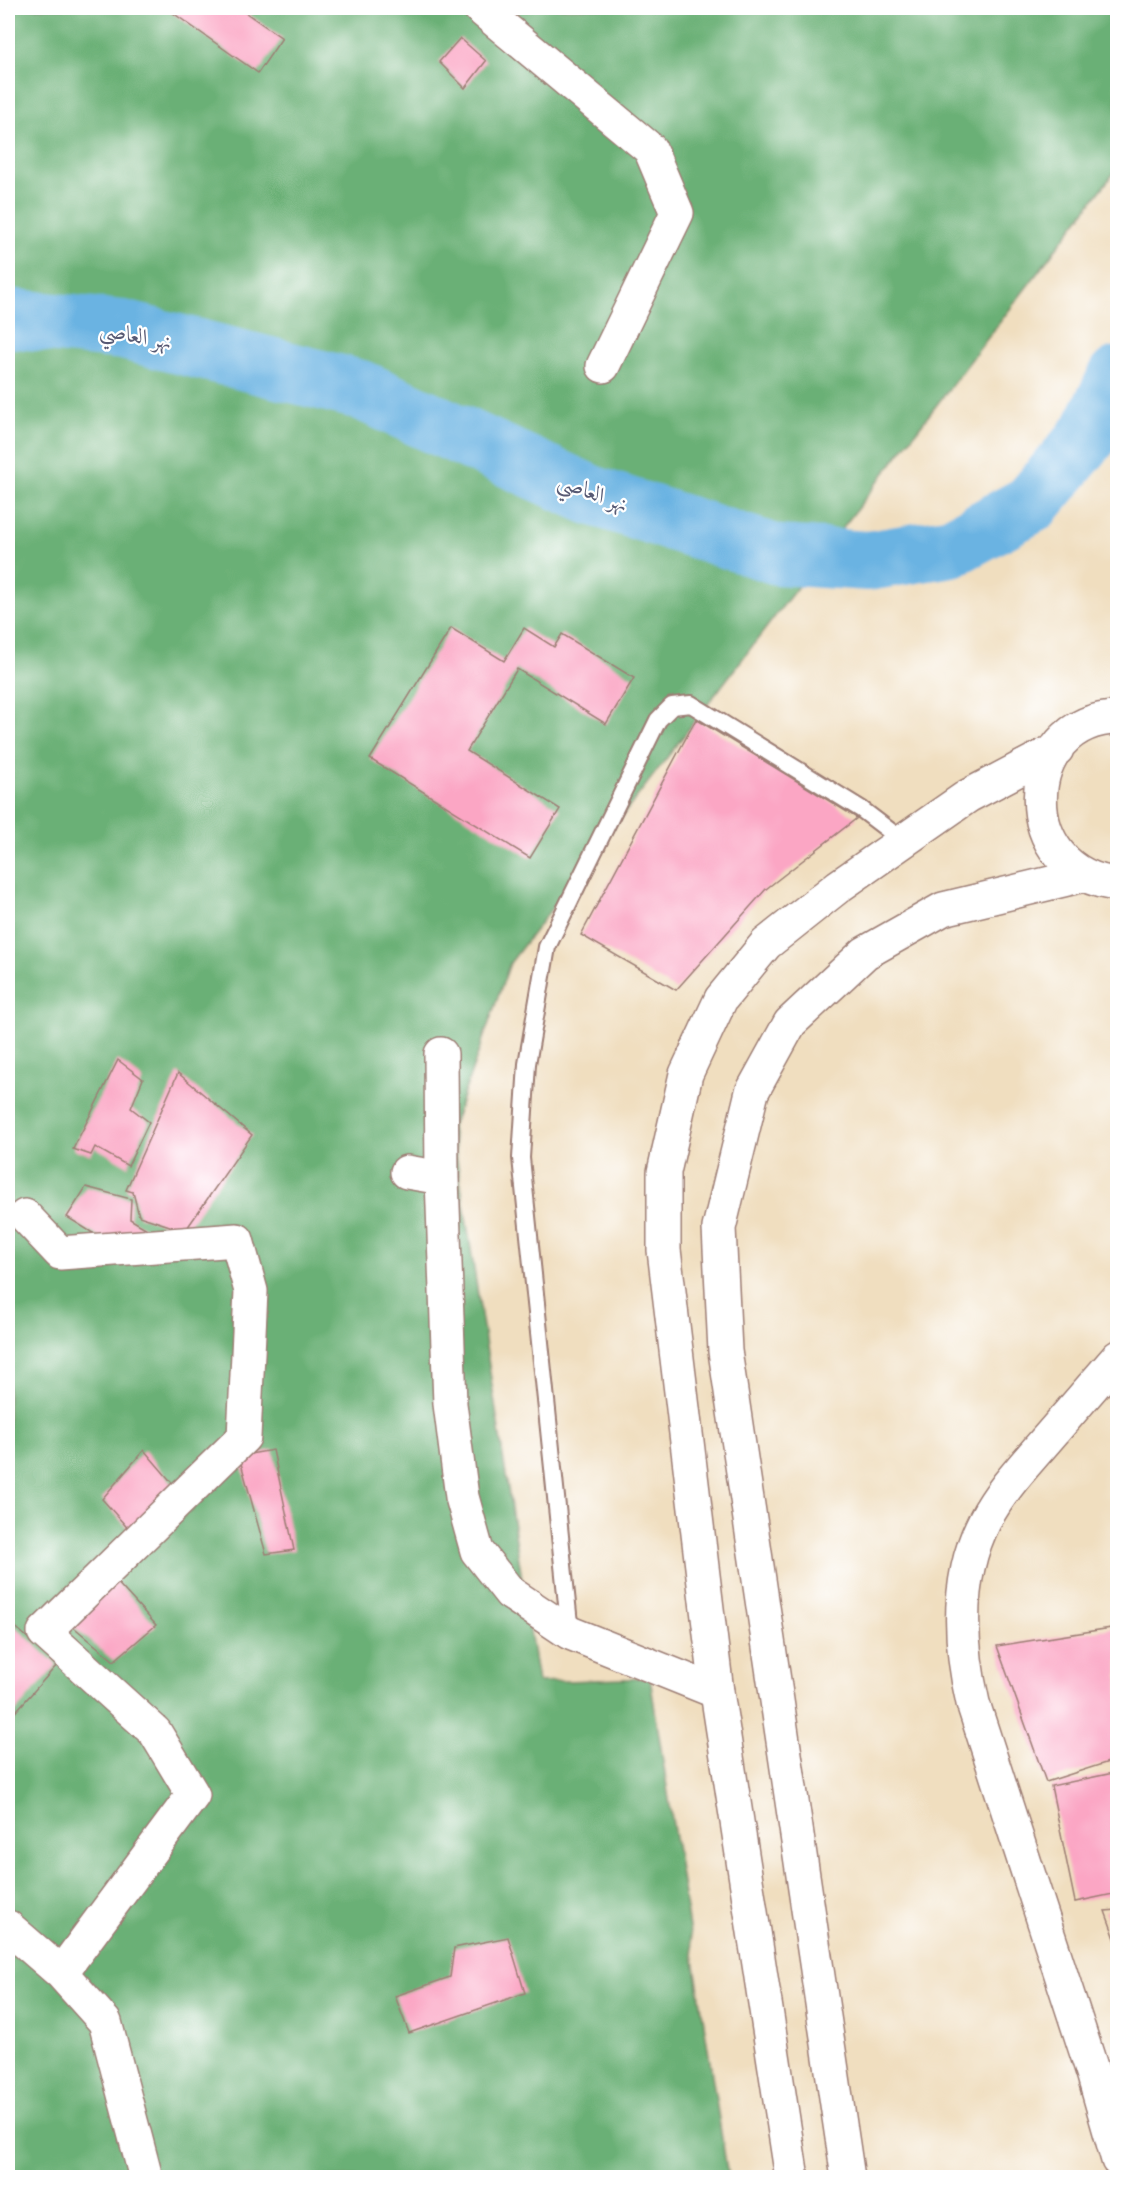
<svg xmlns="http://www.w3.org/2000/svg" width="1125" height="2185" font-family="'IM FELL DW Pica',Amiri,serif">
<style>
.forest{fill:#6bb076;stroke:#5a6850;stroke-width:1.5}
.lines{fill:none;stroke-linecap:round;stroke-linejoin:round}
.river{stroke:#6bb3e2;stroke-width:60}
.building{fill:#fba6c4}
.service-casing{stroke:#9d7e75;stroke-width:20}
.minor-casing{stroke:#9d7e75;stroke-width:36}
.secondary-casing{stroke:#9d7e75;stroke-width:36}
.service{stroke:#fff;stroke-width:16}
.minor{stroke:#fff;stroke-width:33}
.secondary{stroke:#fff;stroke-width:33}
.labels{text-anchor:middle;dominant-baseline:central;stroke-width:4.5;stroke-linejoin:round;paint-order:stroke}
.water-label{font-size:22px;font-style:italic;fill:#575a74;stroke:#fff}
</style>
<rect width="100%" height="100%" fill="#fff"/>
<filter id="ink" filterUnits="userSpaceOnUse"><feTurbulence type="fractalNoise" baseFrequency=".0167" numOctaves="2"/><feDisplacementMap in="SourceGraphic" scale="12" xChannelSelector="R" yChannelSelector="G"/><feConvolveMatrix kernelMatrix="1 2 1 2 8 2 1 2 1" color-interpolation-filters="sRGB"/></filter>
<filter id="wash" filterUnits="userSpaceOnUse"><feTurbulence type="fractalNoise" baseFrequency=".008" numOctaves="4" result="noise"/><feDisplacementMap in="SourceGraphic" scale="24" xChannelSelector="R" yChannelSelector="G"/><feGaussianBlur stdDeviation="1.35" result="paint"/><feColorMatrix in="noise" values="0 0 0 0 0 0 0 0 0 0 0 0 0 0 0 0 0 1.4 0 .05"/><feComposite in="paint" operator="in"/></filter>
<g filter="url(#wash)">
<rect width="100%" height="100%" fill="#f0debf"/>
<path class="forest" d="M8,8H1117V169L510,963L452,1127L538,1682L650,1678L728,2177L8,2178Z"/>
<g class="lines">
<path class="river" d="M8,318L123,330L361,390L591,495L778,555L868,561L952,547L1031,504L1089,435L1118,376"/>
</g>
<g id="blocks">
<path class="building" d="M166,8H239L282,38L258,73Z
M460,38L486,61L465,88L439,62Z
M451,628L504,661L524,628L554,647L562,634L634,678L606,724L517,669L467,751L560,809L530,858L370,759Z
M696,719L857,818L766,889L676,990L581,935Z
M118,1060L143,1079L131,1108L149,1122L128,1166L95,1147L91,1155L73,1149Z
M178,1073L252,1135L185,1231L139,1216L133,1192L126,1190Z
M86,1187L131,1199L130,1219L154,1233L136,1260L67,1217Z
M144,1450L174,1485L132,1533L102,1499Z
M273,1450L294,1550L266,1554L239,1456Z
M114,1579L156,1625L114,1661L70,1624Z
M8,1620L57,1665L10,1718L8,1715Z
M1118,1627V1759L1046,1782L997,1646Z
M1118,1772V1893L1075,1902L1051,1786Z
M1118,1910V1944H1117L1105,1911Z
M508,1937L525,1993L409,2033L395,1996L450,1977L454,1948Z"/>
</g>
</g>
<g filter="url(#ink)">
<use href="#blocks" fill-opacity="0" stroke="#9d7e75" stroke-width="1.5"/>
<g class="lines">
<g class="service-casing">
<path id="service" d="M570,1633L521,1158L527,1064L547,947L658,720L672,706L691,704L861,809L903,841"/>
</g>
<g class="minor-casing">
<path id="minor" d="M480,8L650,149L677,213L603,366
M441,1054L442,1178
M407,1172L442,1178L450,1404L462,1497L477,1551L510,1593L570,1633L717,1692
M25,1216L60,1253L237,1240L251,1291L244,1437L44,1632L155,1732L193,1795L61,1973L105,2022L146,2178
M1118,1357C1092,1387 1066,1417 1040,1447C1020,1470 999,1493 985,1520C956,1576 959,1643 973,1703L1094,2076L1118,2160
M8,1927L61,1973"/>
</g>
<g class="secondary-casing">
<path id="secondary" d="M1118,718C1017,719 1012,874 1118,884
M792,2178L717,1692L664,1250V1172L686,1074L721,999L766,944L839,886L968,796L1057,749
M848,2178L725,1351L719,1228L752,1092L790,1023L865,953L943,909L1084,875"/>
</g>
<use href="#service" class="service"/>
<use href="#minor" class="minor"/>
<use href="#secondary" class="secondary"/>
</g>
</g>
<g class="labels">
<g class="water-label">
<text transform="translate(136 336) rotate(11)">نهر العاصي</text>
<text transform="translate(593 493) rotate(21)">نهر العاصي</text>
</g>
</g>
<rect width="1125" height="2185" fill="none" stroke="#fff" stroke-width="30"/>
</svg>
